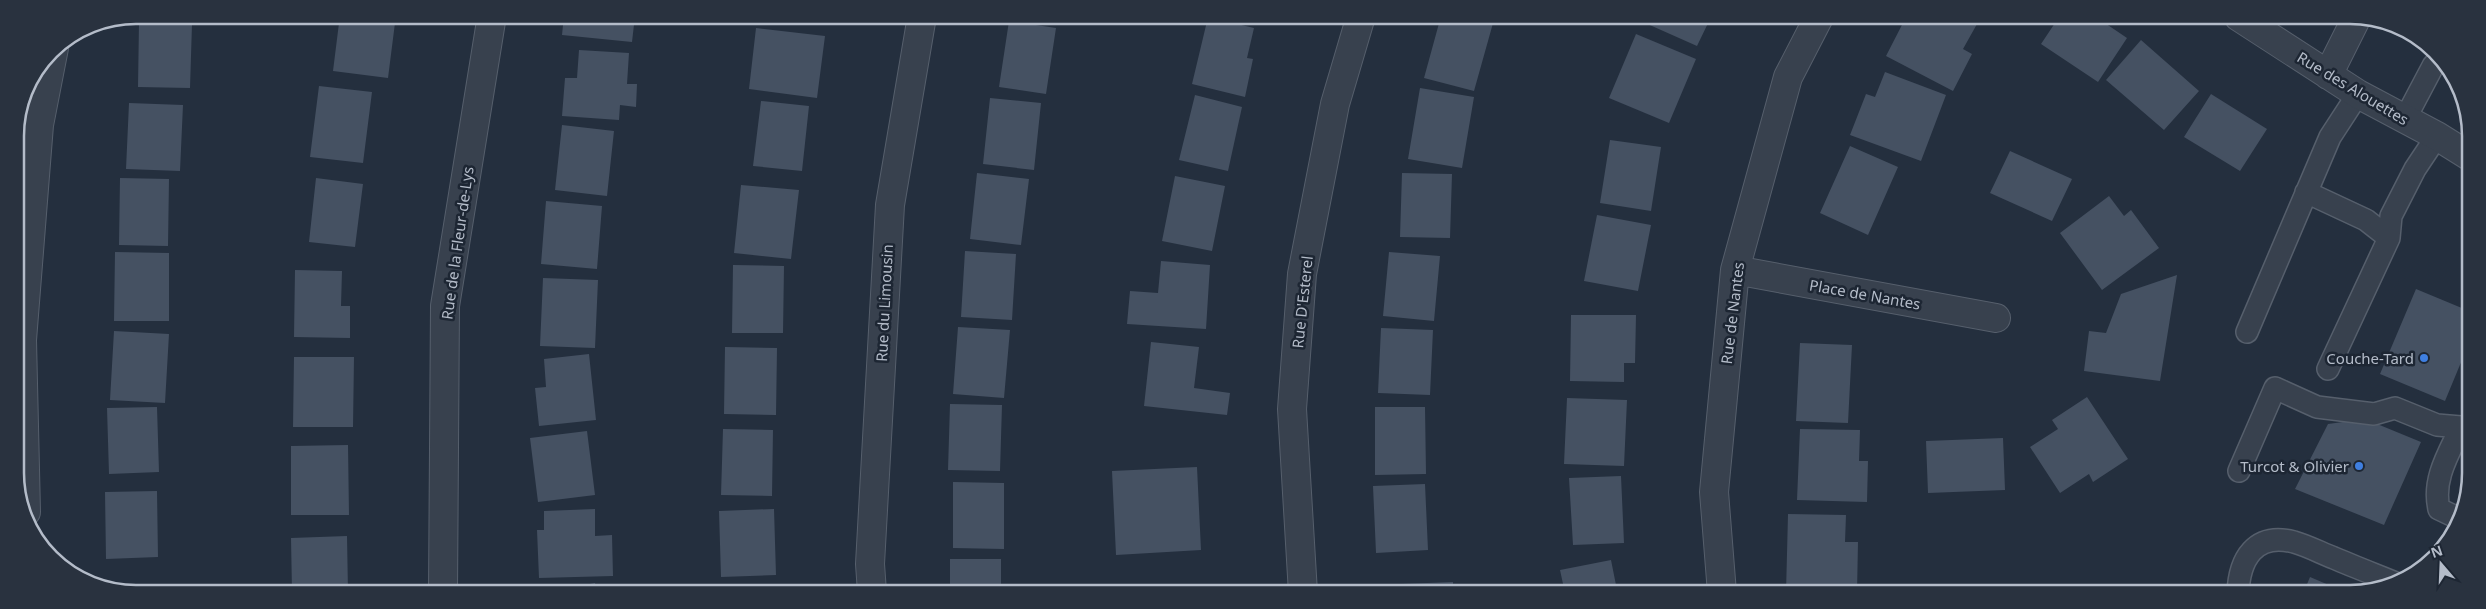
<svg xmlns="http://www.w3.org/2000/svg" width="2486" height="609" font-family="'Noto Sans',sans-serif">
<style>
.building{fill:#455162}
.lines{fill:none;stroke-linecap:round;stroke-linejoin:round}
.lane-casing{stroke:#565f6c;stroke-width:24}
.street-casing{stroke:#565f6c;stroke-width:30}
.lane{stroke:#38414e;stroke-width:21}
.street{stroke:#38414e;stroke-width:28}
.shop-dot{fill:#3f7fe0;stroke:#1d2633;stroke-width:2}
.labels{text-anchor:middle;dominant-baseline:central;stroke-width:5;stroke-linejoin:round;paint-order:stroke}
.street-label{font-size:15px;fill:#b4bcc9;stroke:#1d2633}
.poi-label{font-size:15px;fill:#b4bcc9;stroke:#1d2633;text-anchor:end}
.rim{fill:none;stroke:#b4bcc9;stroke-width:2.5}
</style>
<rect width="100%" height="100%" fill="#242f3e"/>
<path class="building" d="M340,15H396L388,78L333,71Z
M564,15L635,16L632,42L562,35Z
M1441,16H1495L1474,91L1424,78Z
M1208,17L1254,28L1247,58L1253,59L1245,97L1192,84Z
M1645,17H1711L1697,46L1643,22Z
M1917,17H1964L1977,24L1963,49L1972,54L1953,91L1886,56L1905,19L1914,24Z
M2059,17H2096L2127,38L2098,82L2041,44Z
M1009,21L1056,28L1046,94L999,87Z
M139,22L192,24L190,88L138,87Z
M756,28L825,36L817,98L749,89Z
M1636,34L1696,59L1669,123L1609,98Z
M2141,40L2199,91L2164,130L2106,80Z
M579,50L629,53L627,84H637L636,107L620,105L619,120L562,116L565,78H577Z
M1885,72L1946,95L1921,161L1850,135L1866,94L1875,97Z
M319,86L372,92L363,163L310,157Z
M1420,88L1474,97L1462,168L1408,159Z
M2211,94L2267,129L2240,171L2184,137Z
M1195,95L1242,107L1228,171L1179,160Z
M990,98L1041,103L1034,170L983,164Z
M761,101L809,106L802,171L753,166Z
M129,103L183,105L180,171L126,169Z
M562,125L614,131L607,196L555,190Z
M1610,140L1661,147L1651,211L1600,203Z
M1850,146L1898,167L1868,235L1820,213Z
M2010,151L2072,179L2052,221L1990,193Z
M977,173L1029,179L1021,245L970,239Z
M1402,173L1452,174L1450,238L1400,237Z
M1175,176L1225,186L1212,251L1162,241Z
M120,178L169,179L168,246L119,245Z
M316,178L363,184L355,247L309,242Z
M741,185L799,190L791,259L734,253Z
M2109,196L2124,216L2131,210L2159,248L2102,290L2060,233Z
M546,201L602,206L597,269L541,264Z
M1597,215L1651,225L1638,291L1584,281Z
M965,251L1016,254L1012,320L961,317Z
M115,252L169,253V321H114Z
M1389,252L1440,256L1434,321L1383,316Z
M1161,261L1210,265L1206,329L1127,324L1130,291L1158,293Z
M733,265L784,266L783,333H732Z
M295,270L342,271L341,306H350V338L294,337Z
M2177,275L2160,381L2084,371L2089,331L2106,333L2121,294Z
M543,278L598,280L595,348L540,346Z
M2416,289L2469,311V343L2445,401L2380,374Z
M1571,315H1636L1635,363H1624V382L1570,381Z
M958,327L1010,330L1004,398L953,394Z
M1381,328L1433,330L1430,395L1378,393Z
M114,331L169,334L165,403L110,400Z
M1151,342L1199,347L1194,388L1230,393L1227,415L1144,406Z
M1800,343L1852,345L1848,423L1796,421Z
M725,347L777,348L776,415L724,414Z
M589,354L596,420L539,426L535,388L546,387L544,359Z
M294,357H354L353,427H293Z
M2087,397L2128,459L2093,482L2089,474L2060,493L2030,447L2058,429L2052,420Z
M1567,398L1627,400L1624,466L1564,464Z
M950,404L1002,405L1000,471L948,470Z
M157,407L159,472L109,474L107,408Z
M1375,407H1425L1426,474L1375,475Z
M2365,419L2421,442L2384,525L2295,489L2328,424Z
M723,429L773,430L772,496L721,495Z
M1800,429L1860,430L1859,461H1868L1867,502L1797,500Z
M587,431L595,495L538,502L530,438Z
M2003,438L2005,490L1928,493L1926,441Z
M348,445L349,515H291V446Z
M1197,467L1201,550L1116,555L1112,471Z
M1621,476L1624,543L1573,545L1569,478Z
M953,482L1004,483V549L953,548Z
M1425,484L1428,550L1376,553L1373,486Z
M157,491L158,557L106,559L105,492Z
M595,509V536L612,535L613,576L539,578L537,530H544V511Z
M774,509L776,575L721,577L719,511Z
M1788,514L1846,515L1845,542H1858L1857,593H1786Z
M347,536L348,592H292L291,538Z
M950,559H1001V592H950Z
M1611,560L1617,590L1625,589L1626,593H1565L1560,570Z
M2310,577L2350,594H2303Z
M1453,582V593H1375V585Z
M595,583L597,592H551V591Z
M774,589L775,592H763V591Z
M1963,591V593H1948V592Z"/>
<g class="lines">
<g class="lane-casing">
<path id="lane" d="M2405,119L2433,66L2440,58
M2306,192L2366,220L2389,238
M2247,332L2330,137L2358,94
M2328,369L2389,238L2391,216L2415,169L2437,136
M2239,471L2275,388L2317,407L2374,414L2395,408L2437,425L2461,427L2469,430
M2460,519L2439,509C2432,479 2449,453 2461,427
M2238,594C2239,559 2255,532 2294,542C2308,546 2321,553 2334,558C2355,567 2376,575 2398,584"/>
</g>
<g class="street-casing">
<path id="street" d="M2239,17L2358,94L2437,136L2469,156
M2328,75L2357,17
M1735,270L1996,318
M26,512L22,340L39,125L54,48
M443,592L445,306L492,15
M872,592L870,564L890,205L922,16
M1303,593L1292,409L1302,274L1335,104L1361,16
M1722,593L1714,492L1735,270L1788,77L1819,17"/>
</g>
<use href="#lane" class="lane"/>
<use href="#street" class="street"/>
</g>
<g class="shop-dot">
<circle cx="2424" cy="358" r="5"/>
<circle cx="2359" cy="466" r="5"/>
</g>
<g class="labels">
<g class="street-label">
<text transform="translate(2353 88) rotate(31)">Rue des Alouettes</text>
<text transform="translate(457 243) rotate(-82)">Rue de la Fleur-de-Lys</text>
<text transform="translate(1865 294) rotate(10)">Place de Nantes</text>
<text transform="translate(1302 302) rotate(-84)">Rue D'Esterel</text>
<text transform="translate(884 303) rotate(-87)">Rue du Limousin</text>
<text transform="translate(1732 313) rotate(-83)">Rue de Nantes</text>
</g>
<g class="poi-label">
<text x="2414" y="358">Couche-Tard</text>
<text x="2349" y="466">Turcot &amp; Olivier</text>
</g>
</g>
<path d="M0 0H2486V609H0ZM136 24H2350A112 112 0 0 1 2462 136V473A112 112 0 0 1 2350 585H136A112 112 0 0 1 24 473V136A112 112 0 0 1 136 24Z" fill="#29323f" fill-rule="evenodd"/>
<path class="rim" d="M136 24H2350A112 112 0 0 1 2462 136V473A112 112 0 0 1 2350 585H136A112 112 0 0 1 24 473V136A112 112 0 0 1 136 24Z"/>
<g transform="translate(2441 564) rotate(341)" stroke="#1d2633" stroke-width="4" paint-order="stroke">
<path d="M0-4L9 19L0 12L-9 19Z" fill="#b4bcc9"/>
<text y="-8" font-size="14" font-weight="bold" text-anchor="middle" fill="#b4bcc9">N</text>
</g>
</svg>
